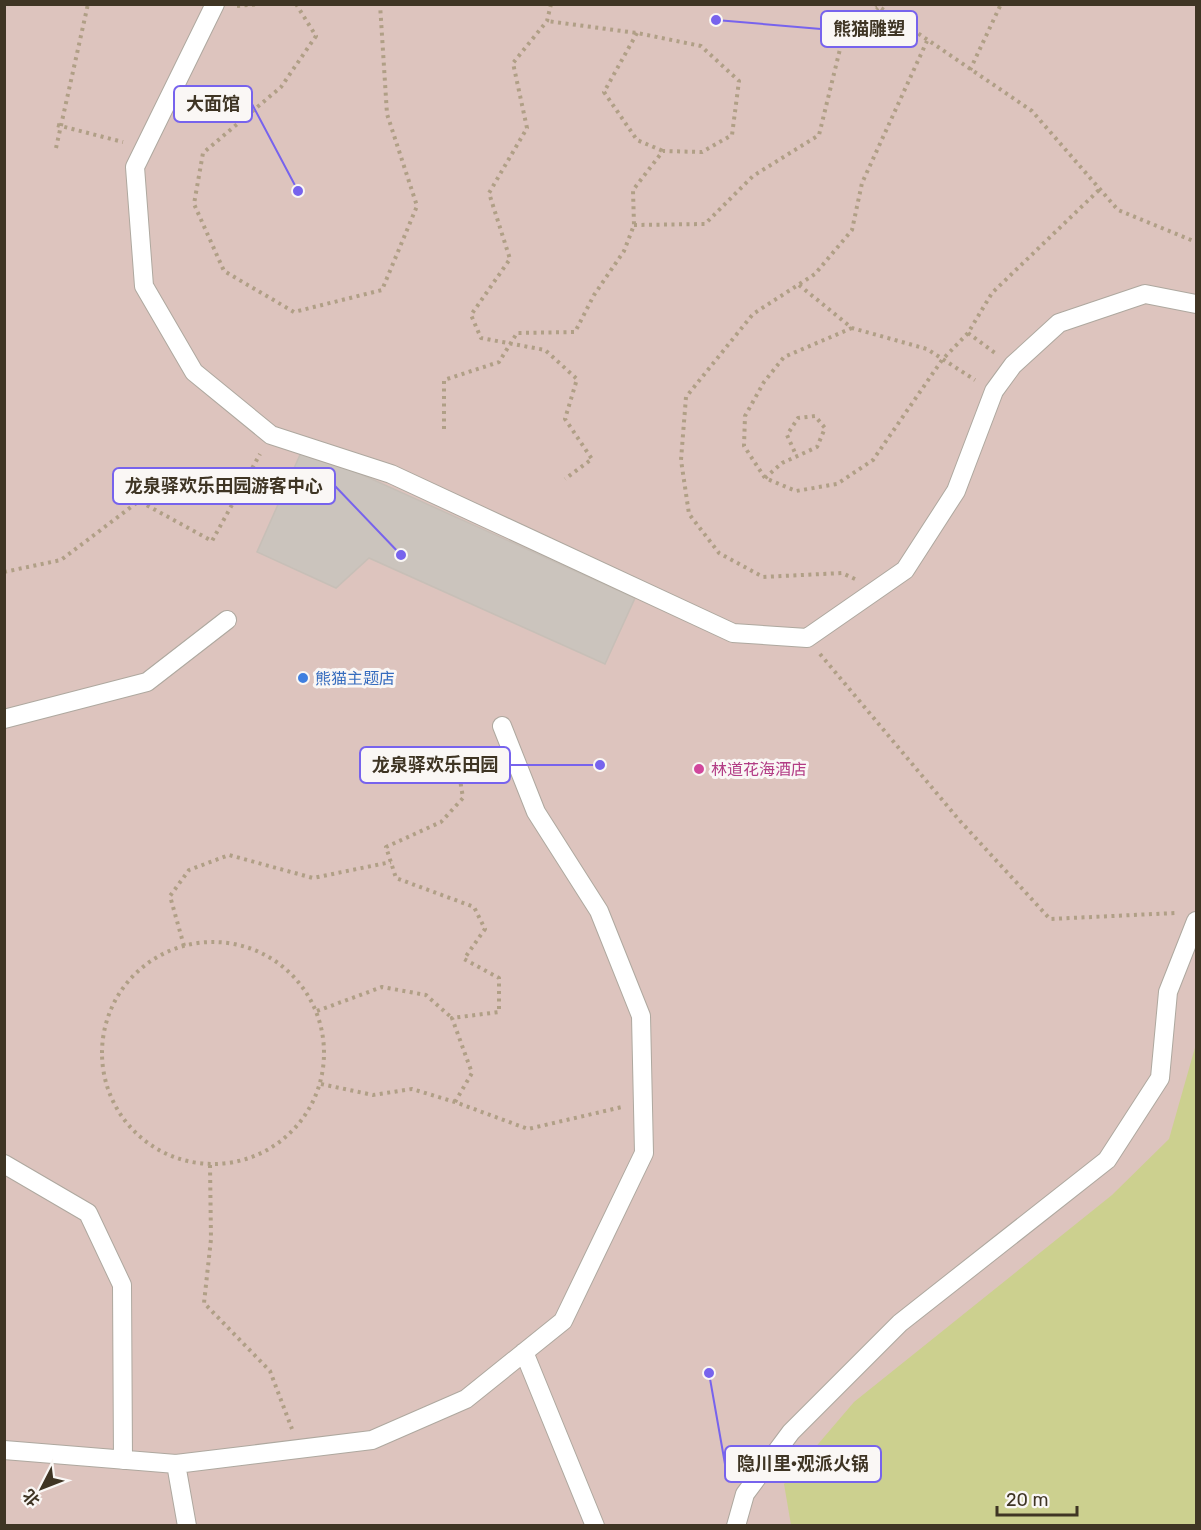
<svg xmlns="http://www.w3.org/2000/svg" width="1201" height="1530" font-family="Rubik,'Noto Sans SC',sans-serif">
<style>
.green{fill:#ddc4be}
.water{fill:#ccd08f}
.building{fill:#cbc4bd;stroke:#c7bfb7;stroke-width:1.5}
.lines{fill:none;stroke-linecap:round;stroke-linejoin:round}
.minor-casing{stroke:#aea89f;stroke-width:20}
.path{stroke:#b09f86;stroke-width:4;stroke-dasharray:3 4.5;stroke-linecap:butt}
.minor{stroke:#fff;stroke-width:18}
.shop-dot{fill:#3f7fe0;stroke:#faf7f5;stroke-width:2}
.hotel-dot{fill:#d1479c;stroke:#faf7f5;stroke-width:2}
.labels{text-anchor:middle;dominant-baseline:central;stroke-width:6;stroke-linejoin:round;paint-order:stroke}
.shop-label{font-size:16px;fill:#366cbe;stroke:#faf7f5;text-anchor:start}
.hotel-label{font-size:16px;fill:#b23c85;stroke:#faf7f5;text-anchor:start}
.leader{fill:none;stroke:#7763ed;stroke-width:2}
.callout-dot{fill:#7763ed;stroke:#faf7f5;stroke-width:2}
.callout{fill:#faf7f5;stroke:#7763ed;stroke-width:2}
.callout-label{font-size:18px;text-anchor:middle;font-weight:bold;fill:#3f3524}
</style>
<rect width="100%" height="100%" fill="#ede8e4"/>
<path class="green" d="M5,5H1196V1525H5Z"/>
<path class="water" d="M1196,1044V1525H791L784,1484L854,1402L1112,1195L1169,1139Z"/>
<path class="building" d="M303,448L635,598L605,664L369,558L336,588L257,552Z"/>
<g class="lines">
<g class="minor-casing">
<path id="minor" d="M215,4L135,167L144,286L194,372L271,435L391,474L733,633L807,638L905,570L956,491L994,391L1013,365L1059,323L1145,294L1196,304
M4,719L147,682L227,620
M4,1164L88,1213L122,1285L123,1460
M524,1352L595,1526
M4,1450L176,1464L372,1440L466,1399L563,1321L644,1153L641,1016L599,911L536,812L502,726
M176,1464L187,1526
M736,1526L745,1494L791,1432L900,1323L1107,1160L1160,1078L1168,992L1196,921"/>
</g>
<path class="path" d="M296,4L316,36L281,87L203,153L194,204L224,271L294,312L382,290L417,206L387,114L380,4
M551,4L547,21L513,63L527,128L489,193L510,259L471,315L481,338L545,350L577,379L565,419L592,459L565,479
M875,4L1032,111L1118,210L1196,242
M237,6L260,4
M637,33L604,92L637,140L663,151
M970,70L1001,4
M57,125L123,142
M56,148L88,4
M634,225L705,224L753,176L819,135L842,41L878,8
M799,285L852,328L927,349L975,380
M852,328L784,357L764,382L745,416L744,446L765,478L796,491L837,484L873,460L942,360L968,333L992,293L1100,189
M968,333L995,353
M444,429V380L499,362L517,333L575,332L594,295L624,251L634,225L633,190L663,151L702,152L732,135L739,81L701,46L637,33L547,21
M765,478L782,463L817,447L825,428L815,416L798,418L787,435L796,455
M4,572L61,560L139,501L212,541L260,454
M855,579L842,573L763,577L719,553L689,514L681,460L686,397L753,314L815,274L852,230L862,183L927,41
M820,654L960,821L1050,919L1175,913
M102 1053a111 111 0 1 1 222 0a111 111 0 1 1-222 0Z
M184,946L170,896L189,870L229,855L313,878L391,862
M317,1011L382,987L426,995L452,1018
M321,1084L373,1095L412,1089L455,1102L528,1129L622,1107
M455,1102L472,1073L452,1018L499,1012V978L464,959L485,929L474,907L396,878L386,847L441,822L463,798L457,761
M210,1165L211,1239L204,1303L270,1371L292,1429"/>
<use href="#minor" class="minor"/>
</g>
<circle class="shop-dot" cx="303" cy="678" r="6"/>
<circle class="hotel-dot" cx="699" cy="769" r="6"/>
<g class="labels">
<g class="shop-label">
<text x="315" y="678">熊猫主题店</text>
</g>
<g class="hotel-label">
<text x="711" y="769">林道花海酒店</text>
</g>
</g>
<path class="leader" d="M716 20L821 29M298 191L252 104M401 555L335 486M600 765L510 765M709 1373L725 1464"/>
<g class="callout-dot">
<circle cx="716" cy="20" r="6"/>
<circle cx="298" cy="191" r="6"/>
<circle cx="401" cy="555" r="6"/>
<circle cx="600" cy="765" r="6"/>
<circle cx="709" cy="1373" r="6"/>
</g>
<g class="callout">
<rect x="821" y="11" width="96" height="36" rx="6"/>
<rect x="174" y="86" width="78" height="36" rx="6"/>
<rect x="113" y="468" width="222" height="36" rx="6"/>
<rect x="360" y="747" width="150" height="36" rx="6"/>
<rect x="725" y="1446" width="156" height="36" rx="6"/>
</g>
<g class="callout-label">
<text x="869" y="35">熊猫雕塑</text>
<text x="213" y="110">大面馆</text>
<text x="224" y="492">龙泉驿欢乐田园游客中心</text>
<text x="435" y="771">龙泉驿欢乐田园</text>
<text x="803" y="1470">隐川里·观派火锅</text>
</g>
<rect width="1201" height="1530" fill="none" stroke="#3f3524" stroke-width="12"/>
<g transform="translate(42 1488) rotate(228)" stroke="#faf7f5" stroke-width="4.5" paint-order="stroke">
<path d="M0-4.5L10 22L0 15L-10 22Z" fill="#3f3524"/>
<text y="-9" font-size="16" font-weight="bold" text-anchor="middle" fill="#3f3524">北</text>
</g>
<path d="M997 1506v9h80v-9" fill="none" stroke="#3f3524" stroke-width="3"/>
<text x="1006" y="1506" font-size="18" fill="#3f3524" stroke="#faf7f5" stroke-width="4.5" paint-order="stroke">20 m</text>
</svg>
